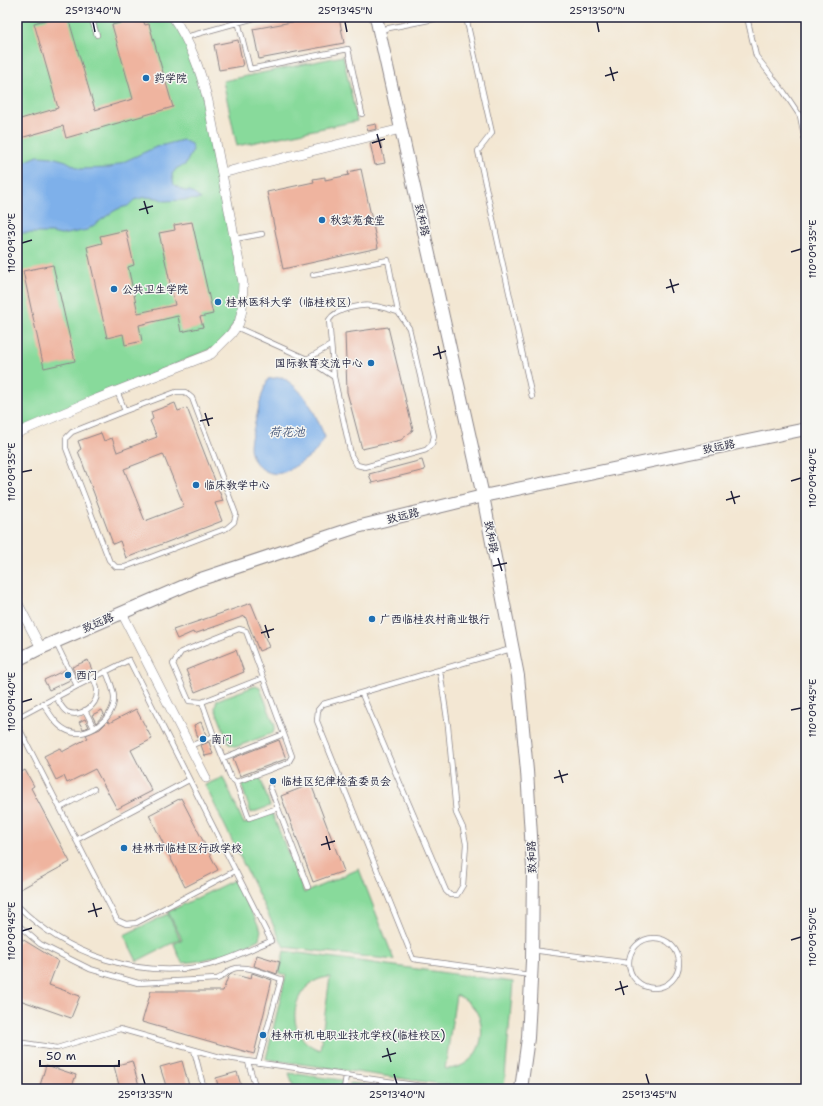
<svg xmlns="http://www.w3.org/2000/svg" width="823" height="1106" font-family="'Shantell Sans','LXGW WenKai TC',sans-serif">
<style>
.green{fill:#88da9b;stroke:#557e6b;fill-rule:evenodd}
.water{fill:#7eb0ea;stroke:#506992}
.building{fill:#efb49f;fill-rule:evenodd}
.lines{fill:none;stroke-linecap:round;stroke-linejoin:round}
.service-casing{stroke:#8a8487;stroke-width:6}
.minor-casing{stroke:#8a8487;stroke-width:10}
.secondary-casing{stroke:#8a8487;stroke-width:14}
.service{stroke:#fff;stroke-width:4.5}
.minor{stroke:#fff;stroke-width:9}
.secondary{stroke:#fff;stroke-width:12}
.ticks{fill:none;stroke:#22223b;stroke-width:1.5}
.poi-dot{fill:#1f6fb2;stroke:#f6f6f2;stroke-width:1.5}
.labels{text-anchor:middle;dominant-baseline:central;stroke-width:3;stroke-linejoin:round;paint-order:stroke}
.poi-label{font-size:11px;fill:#22223b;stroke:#f6f6f2;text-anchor:start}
.street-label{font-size:11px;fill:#22223b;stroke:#f6f6f2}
.water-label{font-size:12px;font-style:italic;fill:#425478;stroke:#f6f6f2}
.neatline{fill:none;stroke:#22223b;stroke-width:1.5}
.ticks-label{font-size:10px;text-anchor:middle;fill:#22223b}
</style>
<rect width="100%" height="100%" fill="#f6f6f2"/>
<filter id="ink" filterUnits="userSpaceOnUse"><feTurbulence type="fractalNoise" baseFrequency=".025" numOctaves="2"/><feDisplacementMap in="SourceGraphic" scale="8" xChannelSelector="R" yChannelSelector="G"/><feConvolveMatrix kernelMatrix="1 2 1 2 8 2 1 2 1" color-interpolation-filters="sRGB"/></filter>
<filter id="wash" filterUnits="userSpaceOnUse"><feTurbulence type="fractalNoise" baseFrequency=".012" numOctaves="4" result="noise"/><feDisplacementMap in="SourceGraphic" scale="16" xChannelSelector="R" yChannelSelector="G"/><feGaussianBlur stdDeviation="0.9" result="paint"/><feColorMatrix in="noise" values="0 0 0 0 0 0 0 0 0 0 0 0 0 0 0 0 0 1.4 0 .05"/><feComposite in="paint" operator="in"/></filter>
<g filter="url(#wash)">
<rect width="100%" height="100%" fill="#f3e7d3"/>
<path class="green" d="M17,17H173L196,59L241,269L242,310L222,344L17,433Z
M343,56L357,121L237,146L223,81Z
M255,686L260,688L275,726L273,733L236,747L229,744L215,708L217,700Z
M223,777L244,824L272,813L304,893L359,869L394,960L284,947L205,785Z
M260,777L270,806L251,813L241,784Z
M234,880L261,930L259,939L233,952L199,961L182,963L174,944L182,939L168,912Z
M168,914L180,939L137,961L124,935Z
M284,951L513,982L504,1089H475L266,1059L286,975L279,973ZM330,977L320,1050C280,1037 291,979 330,977ZM456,995C495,1009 488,1069 445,1069Z
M289,1073L342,1080L341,1089H294Z
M350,1083L393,1089H349Z"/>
<path class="water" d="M183,140L191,144L193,150L185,165L177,168L172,174L174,185L184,191H190L201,199L165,201L157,198L145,197L134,200L128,206L120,208L114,211L87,230L61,235L52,233H17V165L38,156L52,157L66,161L80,169L110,168L156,147Z
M282,377C309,395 312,408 325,437C322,442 319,448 315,452C309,458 289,471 281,473C269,476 256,467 252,456C247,444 253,434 255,423C259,408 261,394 268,379Z"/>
<g id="blocks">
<path class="building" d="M47,17H68L95,110L133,99L112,25L142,17L145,25L149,24L173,107L66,138L63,126L17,139V120L58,108L34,23L48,19Z
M302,17H339L344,43L259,59L253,29L303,20Z
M238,40L243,66L219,70L214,45Z
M376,124L377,129L368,131L366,126Z
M380,140L385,163L375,165L370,143Z
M361,169L378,248L283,269L267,192L314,182L313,179L325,177V180L349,175L348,172Z
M192,222L213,314L200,317L203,327L181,332L178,316L139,325L142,341L125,345L123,334L107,338L87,247L102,243L100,236L126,230L134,265L128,267L138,313L175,305L159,233L175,230L174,225Z
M53,265L75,361L44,368L23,271Z
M388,327L413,430L401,440L362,449L347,392L345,333Z
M175,403L178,411L187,408L223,501L215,503L222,521L126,558L120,541L113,544L78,451L81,449L78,441L101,433L104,441L112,438L117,452L157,437L150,421L153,419L151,412ZM163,454L184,506L145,521L124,469Z
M422,460L425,470L372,483L369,474Z
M251,603L269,647L259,651L245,616L194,634L193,632L177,639L173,630Z
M236,650L244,672L195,692L186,670Z
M88,660L92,670L77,677L72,667Z
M65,670L70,680L49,690L44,680Z
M136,709L152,739L131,750L152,791L117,809L95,769L67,783L64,776L56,780L44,756L60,748L62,752L88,738L86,735L100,729L108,721L109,723Z
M102,710L104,714L96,723L92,715Z
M85,719L89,727L83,729L79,722Z
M201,722L206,735L198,738L194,725Z
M279,740L286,759L240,776L233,758Z
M209,742L213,754L205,756L201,745Z
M25,770L34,786L31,788L70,862L17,891V775Z
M311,784L344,871L313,882L281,796Z
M181,798L218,870L185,887L149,815Z
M22,939L58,961L49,985L80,996L71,1018L17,999V943Z
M257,955L280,962L277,974L254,966Z
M252,973L272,980L254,1054L142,1022L151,991H223L228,977L231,974L251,979Z
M132,1061L140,1089H120L114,1066Z
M182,1061L190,1089H167L160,1067Z
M46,1065L76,1075L71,1089H39Z
M237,1072L242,1089H219L216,1078Z"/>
</g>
</g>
<g filter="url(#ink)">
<use href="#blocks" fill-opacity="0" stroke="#8a8487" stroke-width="1"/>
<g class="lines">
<g class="service-casing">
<path id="service" d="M91,17L97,35
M237,17L250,69L348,49L362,114
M466,17L492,133L478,151L532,397
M747,17L756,56L784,92L800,116L806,145
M379,30L444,17
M186,37L258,17
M235,239L262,234
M313,275L388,260L398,312
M236,327L307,359L334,377L351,455L357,465L365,467L426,450L432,444L434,436L409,328L398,312C390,310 381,306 373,306C361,304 335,309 329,320L334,377
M307,359L331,345
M117,391L125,411L72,432L66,438V448L109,560L116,567H125L227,528L234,522L236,514L192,398L185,392H176L125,411
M511,649L323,704L318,710L317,721L413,959L530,975
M362,694L446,891L450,895H457L463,885L466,844L463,828L456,813L448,726L440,671
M56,697C59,702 62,709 67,712C80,718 97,706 97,693C98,688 95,682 93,678
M202,702L263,678
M43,703C50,714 56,726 68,731C87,740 115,718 114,698C114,689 109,680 106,671
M85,710L94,728
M17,718L77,686L56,643
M17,724L117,920L126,924L136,923L235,871
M190,746L214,736L231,778L236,782L288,763L292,756L246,631L239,629L181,652L173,664L189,701L202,702L214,736
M223,758L284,734
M236,782L249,818L278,808
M270,787L308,887
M60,808L94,789
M76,840L189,780
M17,905C66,955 140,980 208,965C230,960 250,949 271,941L129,660L77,686
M17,924L40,944L90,969L138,983L217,979C224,977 226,971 233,969C246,964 268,975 281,979L258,1063
M629 963a25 25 0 1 1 50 0a25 25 0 1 1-50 0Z
M532,950L629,963
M17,1042L57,1048L120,1029L220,1057L442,1089
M194,1050L204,1089
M248,1062L256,1089
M344,1089L346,1076"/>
</g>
<g class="minor-casing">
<path id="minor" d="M222,173L401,129
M17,433L94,400L211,354L231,334L239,323L242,310L243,283L208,101C200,69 191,44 173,17
M17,602L41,648
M122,613L206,778"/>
</g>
<g class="secondary-casing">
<path id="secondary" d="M376,17L483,496L518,676L527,771L533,868L532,961L528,1038L521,1089
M17,660L41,648L198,580L357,527L483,496L806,429"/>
</g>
<use href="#service" class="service"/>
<use href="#minor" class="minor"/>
<use href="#secondary" class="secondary"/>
</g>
</g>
<path class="ticks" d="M93,22L95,32M345,22L347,32M597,22L599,32M610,67L614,81M605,76L618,72M377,134L381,148M372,143L385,139M144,201L148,214M139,210L153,206M22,243L32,240M791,252L801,249M670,279L674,293M666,288L679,284M438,346L441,359M433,355L446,351M205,413L209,426M200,421L213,418M22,472L32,470M791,481L801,478M731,491L735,504M726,500L740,496M498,558L502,571M493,566L507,563M265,625L269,638M261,633L274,629M22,702L32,699M791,710L801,708M559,770L563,783M554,778L568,774M326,836L330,850M321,845L335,841M93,903L97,917M88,912L102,908M22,931L32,928M791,940L801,937M620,981L624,995M615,990L628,986M387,1048L391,1062M382,1057L396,1053M142,1074L145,1084M394,1074L397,1084M646,1074L649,1084"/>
<g class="poi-dot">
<circle cx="146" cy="78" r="4"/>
<circle cx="322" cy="220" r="4"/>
<circle cx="114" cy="289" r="4"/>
<circle cx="218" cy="302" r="4"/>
<circle cx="371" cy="363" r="4"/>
<circle cx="196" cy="485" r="4"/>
<circle cx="372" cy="619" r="4"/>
<circle cx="68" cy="675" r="4"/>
<circle cx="203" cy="739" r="4"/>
<circle cx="273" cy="781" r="4"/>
<circle cx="124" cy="848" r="4"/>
<circle cx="263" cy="1035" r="4"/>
</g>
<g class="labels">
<g class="poi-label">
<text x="154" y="78">药学院</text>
<text x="330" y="220">秋实苑食堂</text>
<text x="122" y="289">公共卫生学院</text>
<text x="226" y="302">桂林医科大学（临桂校区）</text>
<text x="363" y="363" text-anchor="end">国际教育交流中心</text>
<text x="204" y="485">临床教学中心</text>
<text x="380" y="619">广西临桂农村商业银行</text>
<text x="76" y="675">西门</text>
<text x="211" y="739">南门</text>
<text x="281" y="781">临桂区纪律检查委员会</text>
<text x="132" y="848">桂林市临桂区行政学校</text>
<text x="271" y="1035">桂林市机电职业技术学校(临桂校区)</text>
</g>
<g class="street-label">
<text transform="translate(422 220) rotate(77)">致和路</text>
<text transform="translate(719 447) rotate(-12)">致远路</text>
<text transform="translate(403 516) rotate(-14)">致远路</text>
<text transform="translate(491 537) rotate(79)">致和路</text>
<text transform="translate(98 623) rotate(-23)">致远路</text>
<text transform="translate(532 857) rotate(-92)">致和路</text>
</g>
<g class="water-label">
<text x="287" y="432">荷花池</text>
</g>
</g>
<rect width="823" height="1106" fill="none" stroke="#f6f6f2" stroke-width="44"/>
<path d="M40 1060v6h79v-6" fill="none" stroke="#22223b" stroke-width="2"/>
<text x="46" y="1060" font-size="12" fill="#22223b" stroke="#f6f6f2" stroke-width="3" paint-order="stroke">50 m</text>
<rect x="22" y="22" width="779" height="1062" class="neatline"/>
<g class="ticks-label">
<text x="93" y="14">25°13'40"N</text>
<text x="345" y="14">25°13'45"N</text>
<text x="597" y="14">25°13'50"N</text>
<text transform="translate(11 243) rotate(-90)" y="4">110°09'30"E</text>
<text transform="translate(812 249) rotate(-90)" y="4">110°09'35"E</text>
<text transform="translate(11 472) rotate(-90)" y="4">110°09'35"E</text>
<text transform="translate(812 478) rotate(-90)" y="4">110°09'40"E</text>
<text transform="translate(11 702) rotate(-90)" y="4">110°09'40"E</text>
<text transform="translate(812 708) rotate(-90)" y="4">110°09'45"E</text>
<text transform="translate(11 931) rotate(-90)" y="4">110°09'45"E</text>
<text transform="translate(812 937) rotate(-90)" y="4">110°09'50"E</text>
<text x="145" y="1098">25°13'35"N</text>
<text x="397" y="1098">25°13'40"N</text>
<text x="649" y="1098">25°13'45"N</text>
</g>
</svg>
